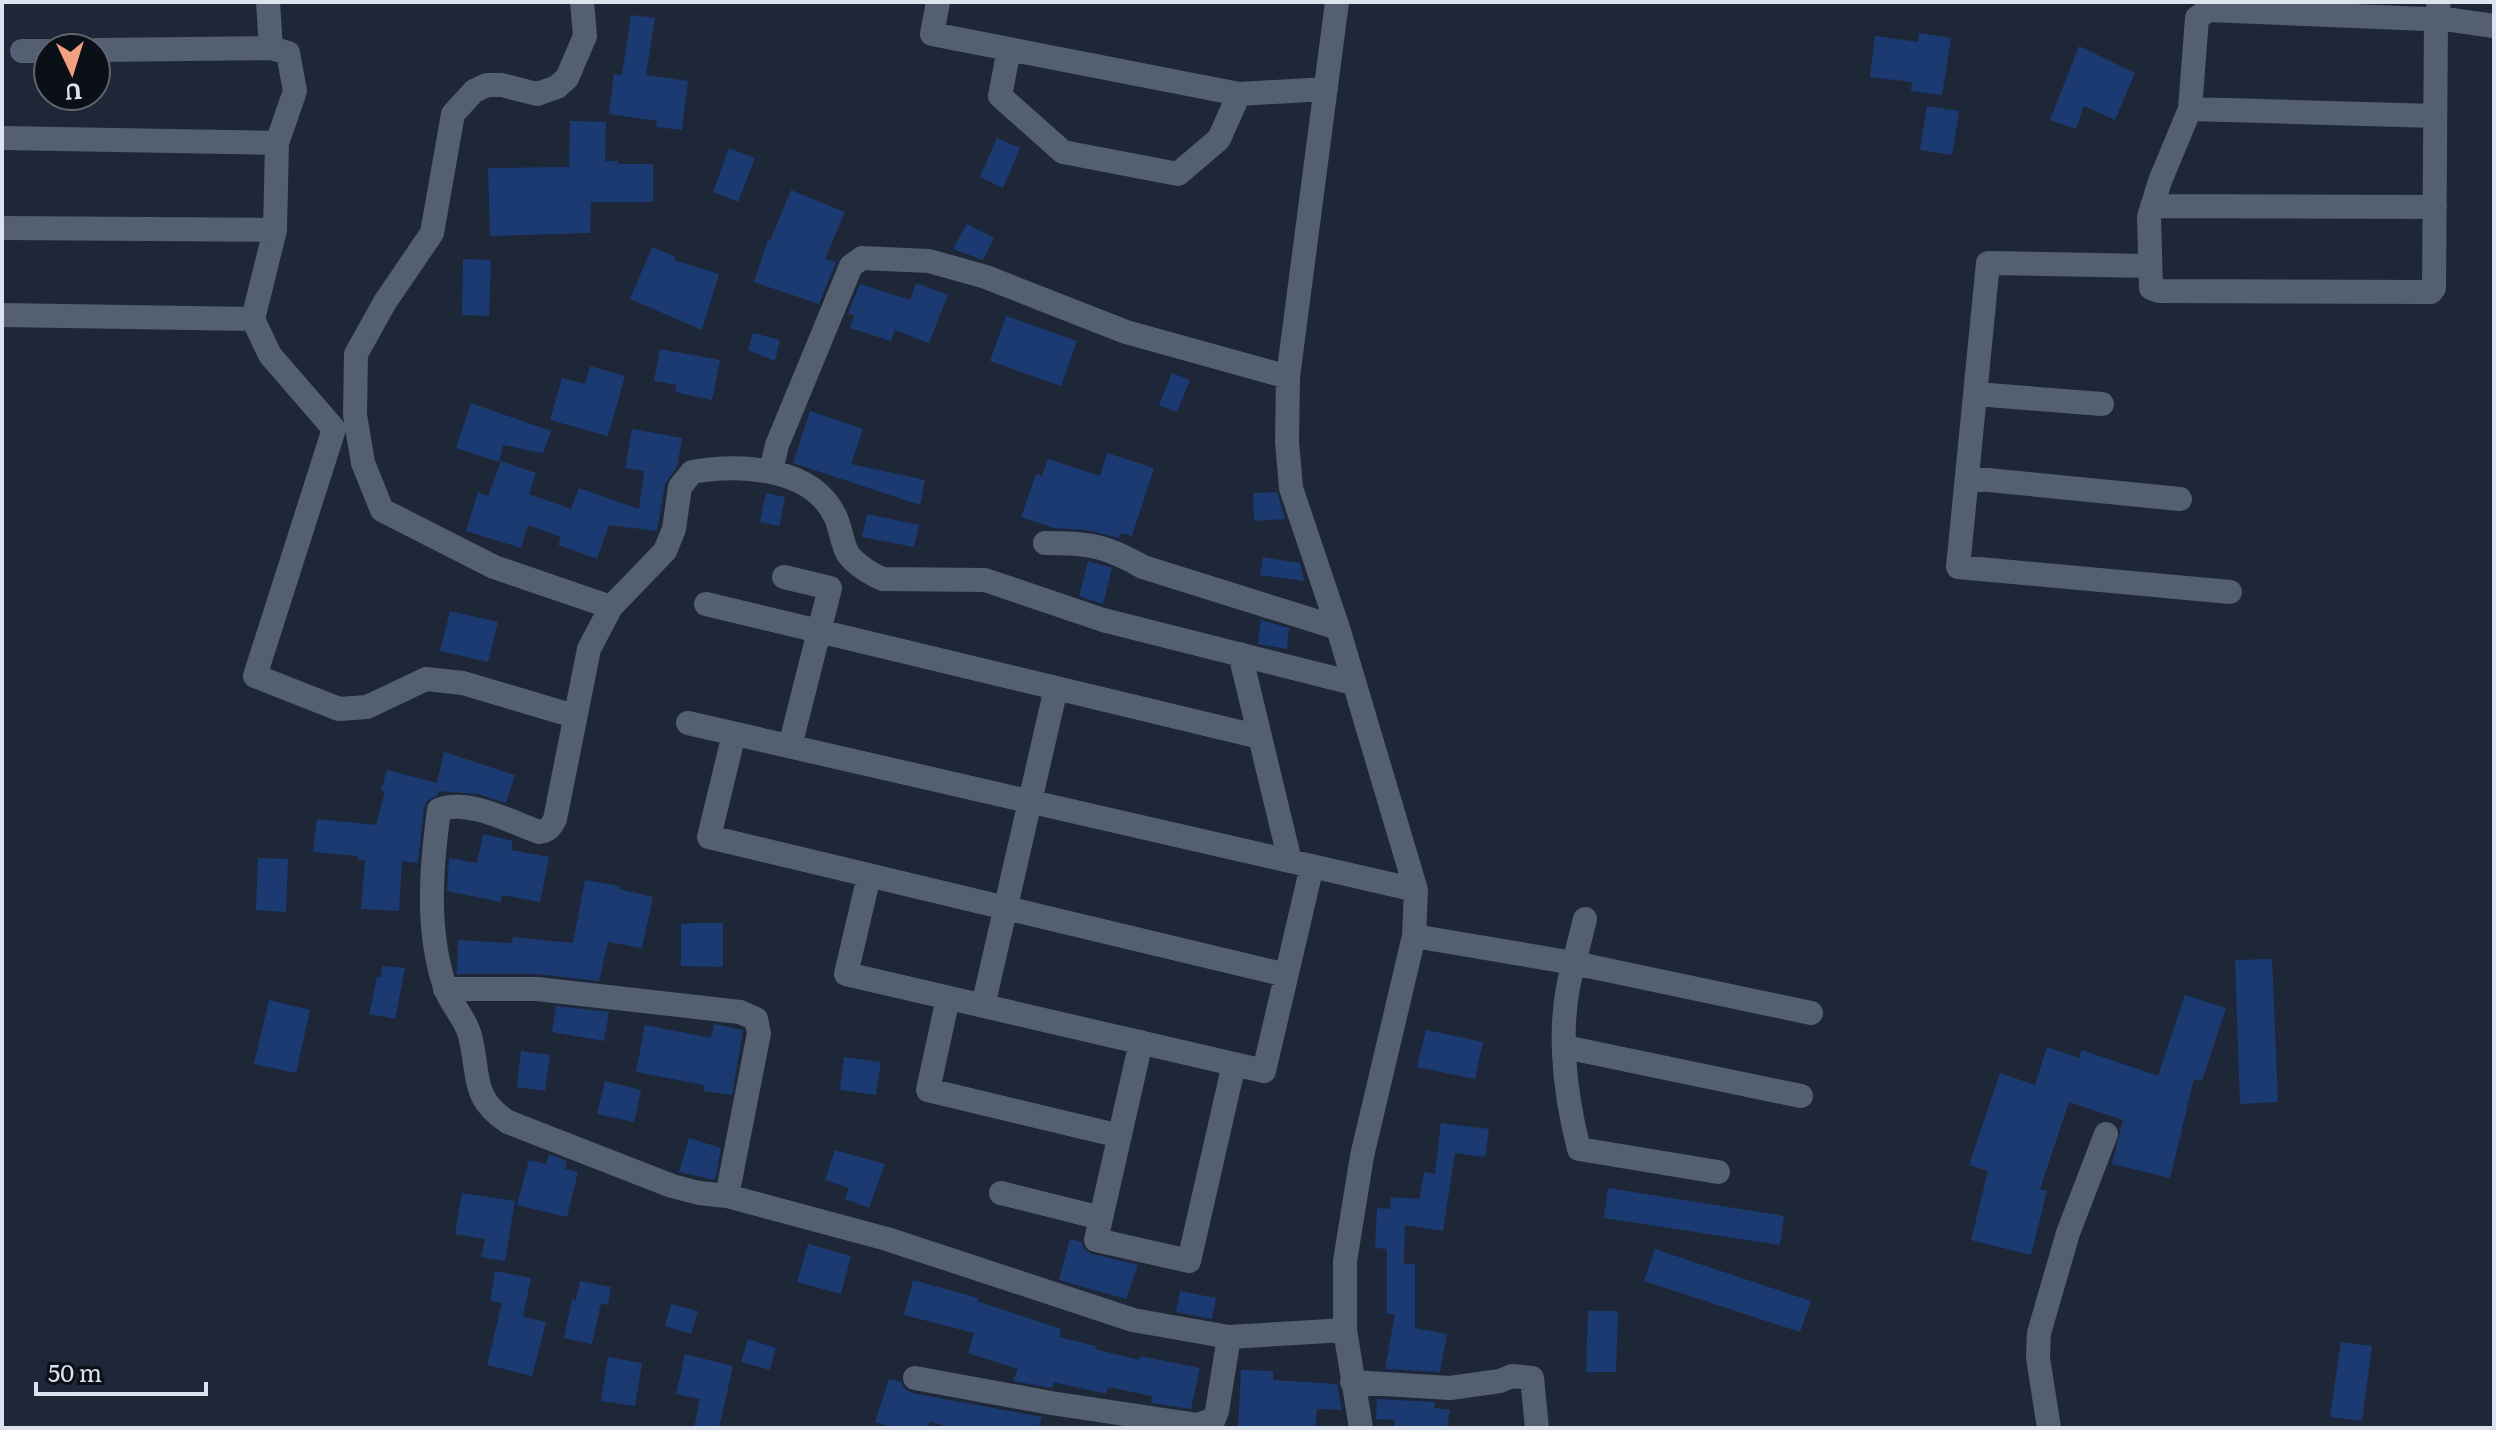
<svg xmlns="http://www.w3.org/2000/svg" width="2496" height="1430" font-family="Literata,serif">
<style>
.building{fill:#1c3a72}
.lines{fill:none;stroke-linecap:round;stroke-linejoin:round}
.minor{stroke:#545f71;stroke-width:24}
</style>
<rect width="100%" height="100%" fill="#1d2737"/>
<path class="building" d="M631,15L655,18L646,75L688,81L682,130L656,127L657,121L609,114L614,74L622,75Z
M1919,33L1951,38L1942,95L1911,91L1912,82L1870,77L1875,36L1918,42Z
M2079,46L2135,73L2115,120L2084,106L2076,129L2050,120Z
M1927,106L1959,111L1952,155L1920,150Z
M570,121L606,122L605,161H618V164H653V202H591L590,233L490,236L488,168L569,167Z
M997,138L1020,148L1003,188L980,177Z
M729,148L755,158L738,202L713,192Z
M791,190L845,212L825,259L836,262L819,304L754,282L768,240L770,241Z
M967,224L994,238L983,260L953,249Z
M652,247L676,257L674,260L719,274L702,330L630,299Z
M463,259L491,260L489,316L462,315Z
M916,283L948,295L929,343L895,330L891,341L850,328L854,315L848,313L860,284L910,300Z
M1006,316L1077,341L1061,386L990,361Z
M753,333L780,340L775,361L748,350Z
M660,349L720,360L712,400L675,392L677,385L654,381Z
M590,366L625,376L608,436L550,420L562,378L585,384Z
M1172,373L1190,380L1177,412L1159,405Z
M471,403L551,431L543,453L503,445L499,462L456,448Z
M810,411L863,429L851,464L925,480L920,505L793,463Z
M632,429L682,438L677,467L665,484L657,531L609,525L597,559L558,545L561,537L528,525L521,548L466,531L478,492L488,496L501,461L536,473L529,494L571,509L579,488L639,509L644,471L625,468Z
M1107,453L1154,468L1132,536L1121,533L1119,538L1087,530L1054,528L1021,517L1036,474L1042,476L1048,459L1100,476Z
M1277,492L1285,519L1254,521L1253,493Z
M766,493L785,497L779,526L760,522Z
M867,514L919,525L914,547L862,537Z
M1263,557L1300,563L1304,581L1260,575Z
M1088,561L1112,568L1103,604L1079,596Z
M450,611L498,622L488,662L440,651Z
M1261,620L1289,628L1287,649L1258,644Z
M444,752L515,775L506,803L478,794L438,791V795L427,801L424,808L418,863L402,861L399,911L361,909L365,860L357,859L358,856L313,852L317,819L376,825L385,791L381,790L387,770L437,783Z
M483,834L513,841L511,850L549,857L540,902L502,895L501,902L447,891L449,858L477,863Z
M258,858L288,859L286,912L256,910Z
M585,880L620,886L619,889L653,897L642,948L608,942L599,981L537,974H457L458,940L512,943L513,937L573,943Z
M696,923H723V967L681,966V924Z
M2272,959L2278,1102L2240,1104L2235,960Z
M382,966L405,968L395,1019L369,1014L377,977H381Z
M2185,995L2226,1008L2202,1081L2194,1079L2170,1178L2112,1164L2123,1120L2069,1102L2040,1189L2047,1191L2031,1255L1971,1240L1988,1171L1969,1165L2000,1073L2035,1085L2047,1047L2079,1058L2082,1050L2158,1076Z
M269,1000L310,1010L296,1073L254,1064Z
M556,1006L609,1012L604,1041L552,1032Z
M714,1024L743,1030L732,1095L703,1091L704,1085L636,1072L645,1025L711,1038Z
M1426,1030L1483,1042L1475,1079L1417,1067Z
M521,1051L550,1055L545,1091L517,1087Z
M844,1057L881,1062L876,1095L840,1090Z
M605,1081L641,1090L634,1122L597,1114Z
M1441,1123L1489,1129L1485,1157L1455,1153L1443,1231L1405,1225L1404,1264H1415V1328L1447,1334L1440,1372L1385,1369L1395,1314H1387V1249L1375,1248L1377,1208L1390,1209L1391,1197L1419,1199L1424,1172L1435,1174Z
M689,1138L721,1148L715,1180L679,1172Z
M835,1150L885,1164L869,1208L845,1199L849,1188L825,1180Z
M549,1154L567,1161L565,1169L578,1172L567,1217L517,1205L529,1160L546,1164Z
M1608,1188L1784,1216L1780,1245L1604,1218Z
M462,1193L515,1201L505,1261L481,1257L485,1239L455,1234Z
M1070,1239L1081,1242L1085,1250L1092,1254L1138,1265L1126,1299L1059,1280Z
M808,1244L851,1256L841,1294L797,1282Z
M1655,1249L1811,1301L1800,1332L1644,1281Z
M495,1271L531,1278L523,1317L546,1322L532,1376L487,1365L502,1303L490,1301Z
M913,1280L978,1298L977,1301L1061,1329L1059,1337L1096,1346L1095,1349L1139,1360L1140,1356L1200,1368L1191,1409L1151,1403L1152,1396L1108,1387L1106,1394L1054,1382L1052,1388L1013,1381L1018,1369L968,1353L974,1333L904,1315Z
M580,1281L611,1287L608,1305L601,1303L592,1344L564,1338L572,1299L576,1300Z
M1180,1291L1216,1298L1212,1319L1176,1312Z
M671,1304L698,1311L691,1334L665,1326Z
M1588,1311H1618L1616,1372H1586Z
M748,1339L776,1348L770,1370L741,1362Z
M2341,1342L2372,1346L2362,1421L2330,1417Z
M685,1354L733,1366L719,1428H694L700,1399L676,1394Z
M608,1357L642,1363L635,1406L601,1401Z
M1241,1370L1273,1371V1380L1337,1384L1342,1410L1317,1409L1315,1428H1238Z
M889,1379L901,1382L905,1389L912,1393L1042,1417L1038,1428H951L930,1421L928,1428H894L875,1422Z
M1377,1399L1435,1402L1434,1408L1450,1410L1447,1428H1394L1395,1420L1376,1419Z"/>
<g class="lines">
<path class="minor" d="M268,2L271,48L288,53L295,91L277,143L275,230L253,319L270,355L334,429L255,676L339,709L367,707L426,679L463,683L574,716
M582,2L585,36L567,78L557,87L537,94L502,85H487L474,91L453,114L432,233L385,302L356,354L355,415L363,463L382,510L494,567L611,607
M938,2L932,34L1239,94L1326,89
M1337,2L1288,377L1287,442L1291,488L1338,628L1416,890L1414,936L1362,1156L1345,1261V1330L1361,1428
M2439,2L2436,20L2434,288L2431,292L2159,291L2151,288L2149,217L2160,181L2190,109L2197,18L2208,10L2452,20L2494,26
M1009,49L1000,96L1063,152L1178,174L1219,139L1239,94
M96,50L271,48
M22,51H48
M2190,109L2435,116
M2,138L277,143
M2152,206L2435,207
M2,228L275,230
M2149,266L1988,263L1958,567L2230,592
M2,315L253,319
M1976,394L2102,404
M771,471L777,445L851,266L862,258L929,261L986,277L1126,332L1288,377
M1968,478L2180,499
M1045,543C1088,543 1105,545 1143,567L1338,628
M784,577L830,588L790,746
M706,604L1260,737
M1240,654L1290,861
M688,723L1416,890
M734,734L709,837L1286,975
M869,876L846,974L1264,1071L1312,866
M1585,919L1574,963L1811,1013
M1414,936L1574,963C1556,1021 1564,1091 1579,1149L1718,1172
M445,989H537L740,1012L756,1019L759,1033L727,1196
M948,998L928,1090L1120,1136
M983,1006L1056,688
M1141,1042L1096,1240L1189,1261L1234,1064
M1565,1047L1801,1096
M1001,1193L1101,1218
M1229,1337L1133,1320L887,1239L727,1196L699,1193L672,1186L508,1122C470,1098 480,1074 470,1036C466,1018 450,1004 445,987C426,930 431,868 439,810C467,798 511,822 539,832C548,831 551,827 555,819L589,649L611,607L665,551L674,529L680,487L692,472C740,464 813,466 836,518C841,529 842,544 848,554C855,564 872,575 883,579L985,580L1103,620L1353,683
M915,1378L1051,1403L1198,1425L1214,1419L1217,1411L1229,1337L1345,1330
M1352,1382L1450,1388L1500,1381L1512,1376L1532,1378L1537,1428
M2049,1428L2038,1358L2039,1333L2068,1233L2106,1134"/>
</g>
<rect width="2496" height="1430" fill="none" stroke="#dce3ee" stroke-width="8"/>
<g transform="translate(72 72) rotate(176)"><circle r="38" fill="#0b0f17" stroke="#5f646d" stroke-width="2"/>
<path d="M0-6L14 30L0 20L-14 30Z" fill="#f2a07f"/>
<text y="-12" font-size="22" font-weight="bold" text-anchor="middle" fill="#dce3ee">U</text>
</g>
<path d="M36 1382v12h170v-12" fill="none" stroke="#dce3ee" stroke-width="4"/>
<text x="48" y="1382" font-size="24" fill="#dce3ee" stroke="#0b0f17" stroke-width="6" paint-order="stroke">50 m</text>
</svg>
